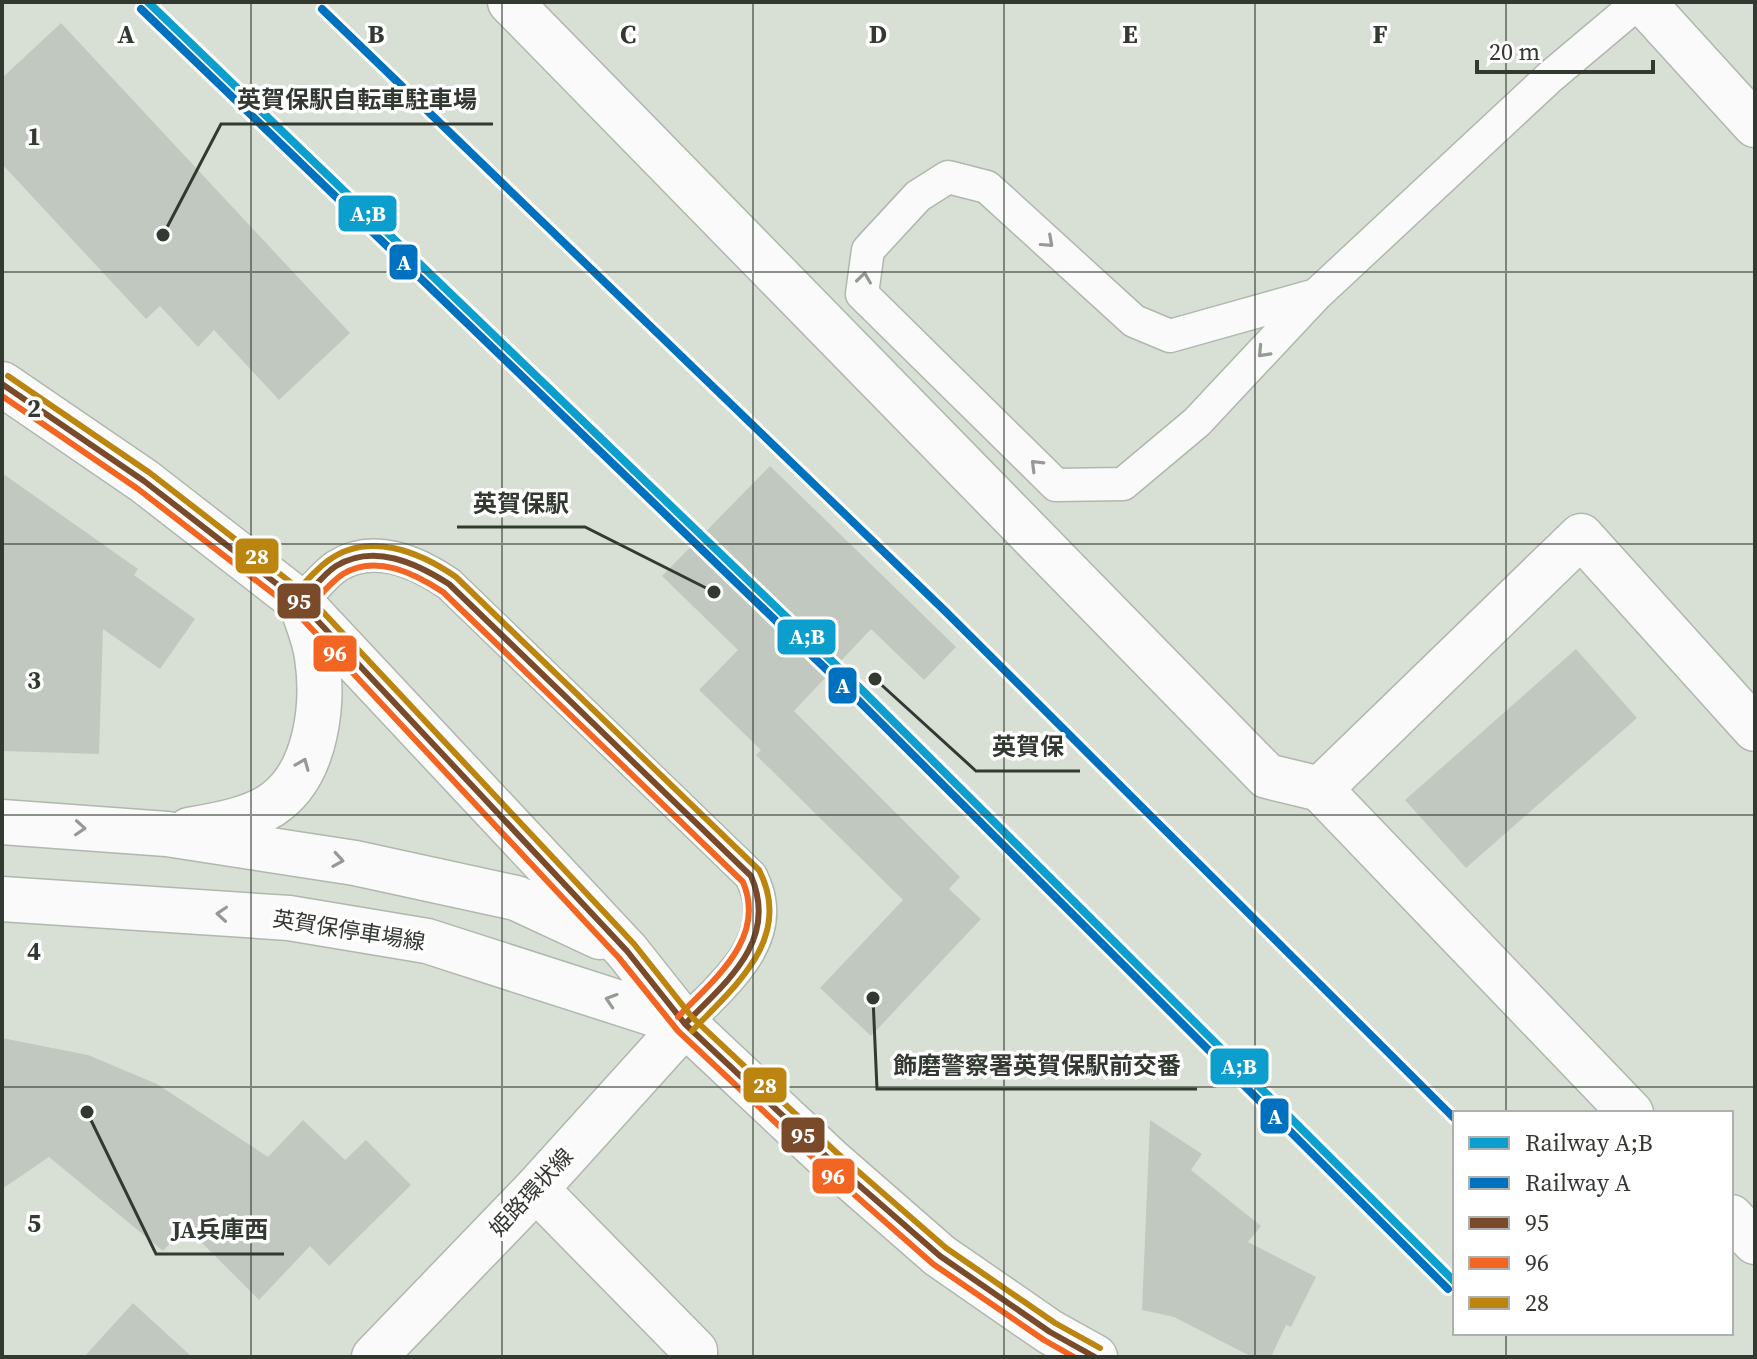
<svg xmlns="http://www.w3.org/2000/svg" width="1757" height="1359" font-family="'Source Serif 4','Noto Sans JP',serif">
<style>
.building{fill:#c1c8c0}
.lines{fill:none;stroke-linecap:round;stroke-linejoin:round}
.lane-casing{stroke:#b0b7ae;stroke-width:35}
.street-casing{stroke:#b0b7ae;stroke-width:47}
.secondary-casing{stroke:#b0b7ae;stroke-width:47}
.lane{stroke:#f9faf9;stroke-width:32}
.street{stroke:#f9faf9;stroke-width:44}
.secondary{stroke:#f9faf9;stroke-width:44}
.bus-1-casing{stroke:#fff;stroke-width:12}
.bus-2-casing{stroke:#fff;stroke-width:12}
.bus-3-casing{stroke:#fff;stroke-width:12}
.bus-1{stroke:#7a4b2a;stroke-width:6}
.bus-2{stroke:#f26522;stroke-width:6}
.bus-3{stroke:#bc850f;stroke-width:6}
.rail-1-casing{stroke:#fff;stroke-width:14}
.rail-2-casing{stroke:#fff;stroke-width:14}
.rail-1{stroke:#0c9ecc;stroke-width:8}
.rail-2{stroke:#0071be;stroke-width:8}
.oneway{stroke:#969a95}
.grid{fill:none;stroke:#323931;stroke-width:2;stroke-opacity:0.55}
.labels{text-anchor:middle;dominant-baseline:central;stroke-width:7;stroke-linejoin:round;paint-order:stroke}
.street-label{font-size:22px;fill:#323931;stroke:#fff}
.grid-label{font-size:26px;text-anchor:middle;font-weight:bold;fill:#323931;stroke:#fff;stroke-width:7;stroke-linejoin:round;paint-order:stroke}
.leader{fill:none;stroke:#323931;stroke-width:3}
.callout-dot{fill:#323931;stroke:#fff;stroke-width:3}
.callout-label{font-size:24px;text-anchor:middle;font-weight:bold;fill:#323931;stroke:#fff;stroke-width:7;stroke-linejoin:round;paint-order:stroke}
.line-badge{stroke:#fff;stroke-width:3}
.badge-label{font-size:22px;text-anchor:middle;font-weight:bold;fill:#fff}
</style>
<rect width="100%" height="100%" fill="#d8e0d6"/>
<path class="building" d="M61,23L350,333L279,400L214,330L198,347L160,306L146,319L2,164V78Z
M770,466L956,647L924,680L871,629L794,711L960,877L949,889L981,919L871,1036L820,988L903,900L756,755L761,750L699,690L738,650L662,576Z
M2,473L138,569L134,575L195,619L160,669L103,629L99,754L2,751Z
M1576,649L1637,718L1466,868L1405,800Z
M2,1038L88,1055L157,1084L268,1157L303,1120L345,1160L366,1140L411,1185L329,1266L310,1246L259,1300L185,1226L163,1251L49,1157L2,1189Z
M1150,1120L1202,1154L1191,1170L1261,1226L1248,1242L1316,1277L1291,1327L1286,1325L1271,1357H1252L1174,1317L1142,1310Z
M133,1303L192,1357H84Z"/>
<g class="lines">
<g class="lane-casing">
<path id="lane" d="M1316,295L1170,336L1134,321L987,187L948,177L918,196L868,250L862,294L1056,485L1123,484L1197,422L1316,295L1550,77L1639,2
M300,602C312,591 324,575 337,566C374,543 417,562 449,584L751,876C754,883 758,891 759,899C769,951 715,991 685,1024"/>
</g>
<g class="street-casing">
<path id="street" d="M510,2L1267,776L1320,789
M1631,1113L1320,789L1581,536L1755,729
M536,1189L695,1351V1357
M1731,1217L1755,1242"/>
</g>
<g class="secondary-casing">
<path id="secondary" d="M1643,2L1755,125
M2,384L144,481L300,602L627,951L685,1024L830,1160L940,1256L1050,1332L1095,1357
M2,822L167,834L355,863L516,898L600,937
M189,830C217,825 255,819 277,801C317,770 324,703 317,657C315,640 308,624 303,609
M2,899L289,918L427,941L685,1024
M374,1357L536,1189L685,1024"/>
</g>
<use href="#lane" class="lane"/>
<use href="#street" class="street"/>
<use href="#secondary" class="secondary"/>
<g class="bus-1-casing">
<path id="bus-1" d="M2,384L144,481L300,602L627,951L685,1024L830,1160L940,1256L1050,1332L1095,1357
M300,602C312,591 322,575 336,566C374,543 416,563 449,584L751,876C779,941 726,982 685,1024"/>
</g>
<g class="bus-2-casing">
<path id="bus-2" d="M2,396L138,489L293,609L619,958L678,1031L823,1167L933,1264L1044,1340L1074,1357
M307,609C319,598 329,583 343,574C376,554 414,573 443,592L743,882C767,939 713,980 678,1017"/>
</g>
<g class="bus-3-casing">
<path id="bus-3" d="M8,376L150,473L307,595L634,944L692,1017L837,1153L946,1248L1055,1323L1100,1348
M293,595C305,583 315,570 329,560C369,531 420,552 456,577L759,870C794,938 735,986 692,1031"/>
</g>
<use href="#bus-1" class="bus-1"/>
<use href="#bus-2" class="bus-2"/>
<use href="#bus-3" class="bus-3"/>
<g class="rail-1-casing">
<path id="rail-1" d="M148,2L863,691L1455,1282"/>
</g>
<g class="rail-2-casing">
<path id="rail-2" d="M141,9L856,698L1448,1289
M322,9L943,609L1455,1119"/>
</g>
<use href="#rail-1" class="rail-1"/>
<use href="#rail-2" class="rail-2"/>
</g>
<defs><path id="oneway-chevron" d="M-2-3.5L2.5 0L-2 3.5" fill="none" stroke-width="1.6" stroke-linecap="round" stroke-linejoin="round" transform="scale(2)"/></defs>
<g class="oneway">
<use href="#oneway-chevron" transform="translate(1048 242) rotate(42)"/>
<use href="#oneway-chevron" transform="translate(864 278) rotate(-82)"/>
<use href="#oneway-chevron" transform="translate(1263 352) rotate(133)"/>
<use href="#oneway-chevron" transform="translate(1036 465) rotate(-135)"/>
<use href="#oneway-chevron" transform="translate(303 764) rotate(-68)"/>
<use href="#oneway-chevron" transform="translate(80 828) rotate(4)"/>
<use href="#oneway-chevron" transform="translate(338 860) rotate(9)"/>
<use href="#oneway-chevron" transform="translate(222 914) rotate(-176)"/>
<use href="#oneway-chevron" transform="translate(611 1000) rotate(-162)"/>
</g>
<path class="grid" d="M251,2V1357M502,2V1357M753,2V1357M1004,2V1357M1255,2V1357M1506,2V1113M2,272H1755M2,544H1755M2,815H1755M2,1087H1755M1506,1333V1357"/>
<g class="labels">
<g class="street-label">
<text transform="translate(349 930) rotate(9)">英賀保停車場線</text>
<text transform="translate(531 1192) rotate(-47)">姫路環状線</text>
</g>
</g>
<g class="grid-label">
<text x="126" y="43">A</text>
<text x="376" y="43">B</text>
<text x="628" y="43">C</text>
<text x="878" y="43">D</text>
<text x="1130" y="43">E</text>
<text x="1380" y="43">F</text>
<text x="34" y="145">1</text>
<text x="34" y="417">2</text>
<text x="34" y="689">3</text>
<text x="34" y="960">4</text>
<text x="34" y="1232">5</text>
</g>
<path class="leader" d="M163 235L221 124H493M714 592L585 527H457M875 679L976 771H1080M873 998L877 1089H1197M87 1112L156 1254H284"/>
<g class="callout-dot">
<circle cx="163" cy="235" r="8"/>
<circle cx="714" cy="592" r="8"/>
<circle cx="875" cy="679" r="8"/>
<circle cx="873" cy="998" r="8"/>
<circle cx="87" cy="1112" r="8"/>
</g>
<g class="callout-label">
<text x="357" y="108">英賀保駅自転車駐車場</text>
<text x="521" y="512">英賀保駅</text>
<text x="1028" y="755">英賀保</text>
<text x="1037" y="1074">飾磨警察署英賀保駅前交番</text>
<text x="220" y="1238">JA兵庫西</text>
</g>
<g class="line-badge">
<rect x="337" y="194" width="61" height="39" rx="8" fill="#0c9ecc"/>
<rect x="388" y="243" width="31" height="38" rx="8" fill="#0071be"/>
<rect x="234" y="537" width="46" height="38" rx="8" fill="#bc850f"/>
<rect x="276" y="582" width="46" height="38" rx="8" fill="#7a4b2a"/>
<rect x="776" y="618" width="61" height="38" rx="8" fill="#0c9ecc"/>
<rect x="312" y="634" width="46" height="39" rx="8" fill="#f26522"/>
<rect x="827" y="666" width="31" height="39" rx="8" fill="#0071be"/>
<rect x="1209" y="1047" width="61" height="39" rx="8" fill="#0c9ecc"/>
<rect x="742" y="1066" width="46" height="38" rx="8" fill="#bc850f"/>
<rect x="1259" y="1097" width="31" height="38" rx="8" fill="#0071be"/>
<rect x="780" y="1116" width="46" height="38" rx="8" fill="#7a4b2a"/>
<rect x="811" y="1157" width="45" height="38" rx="8" fill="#f26522"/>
</g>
<g class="badge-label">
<text x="368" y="221">A;B</text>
<text x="404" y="270">A</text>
<text x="257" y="564">28</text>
<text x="299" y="609">95</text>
<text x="807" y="644">A;B</text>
<text x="335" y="661">96</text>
<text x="843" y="693">A</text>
<text x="1239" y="1074">A;B</text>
<text x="765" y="1093">28</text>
<text x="1275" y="1124">A</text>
<text x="803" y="1143">95</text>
<text x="833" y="1184">96</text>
</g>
<rect width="1757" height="1359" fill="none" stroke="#323931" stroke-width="8"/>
<rect x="1453" y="1111" width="280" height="224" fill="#ffffff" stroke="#adb0ad" stroke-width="2"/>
<rect x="1469" y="1137" width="40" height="12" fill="#0c9ecc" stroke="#adb0ad" stroke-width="2"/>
<text x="1525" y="1151" font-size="24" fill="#323931">Railway A;B</text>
<rect x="1469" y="1177" width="40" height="12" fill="#0071be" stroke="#adb0ad" stroke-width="2"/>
<text x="1525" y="1191" font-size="24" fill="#323931">Railway A</text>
<rect x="1469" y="1217" width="40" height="12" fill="#7a4b2a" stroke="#adb0ad" stroke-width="2"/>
<text x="1525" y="1231" font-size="24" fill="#323931">95</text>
<rect x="1469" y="1257" width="40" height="12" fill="#f26522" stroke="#adb0ad" stroke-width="2"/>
<text x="1525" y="1271" font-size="24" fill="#323931">96</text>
<rect x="1469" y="1297" width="40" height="12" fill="#bc850f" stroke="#adb0ad" stroke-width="2"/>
<text x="1525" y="1311" font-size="24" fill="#323931">28</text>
<path d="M1477 60v12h176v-12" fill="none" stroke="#323931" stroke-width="4"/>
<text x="1489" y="60" font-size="24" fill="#323931" stroke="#ffffff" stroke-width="6" paint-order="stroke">20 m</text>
</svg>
